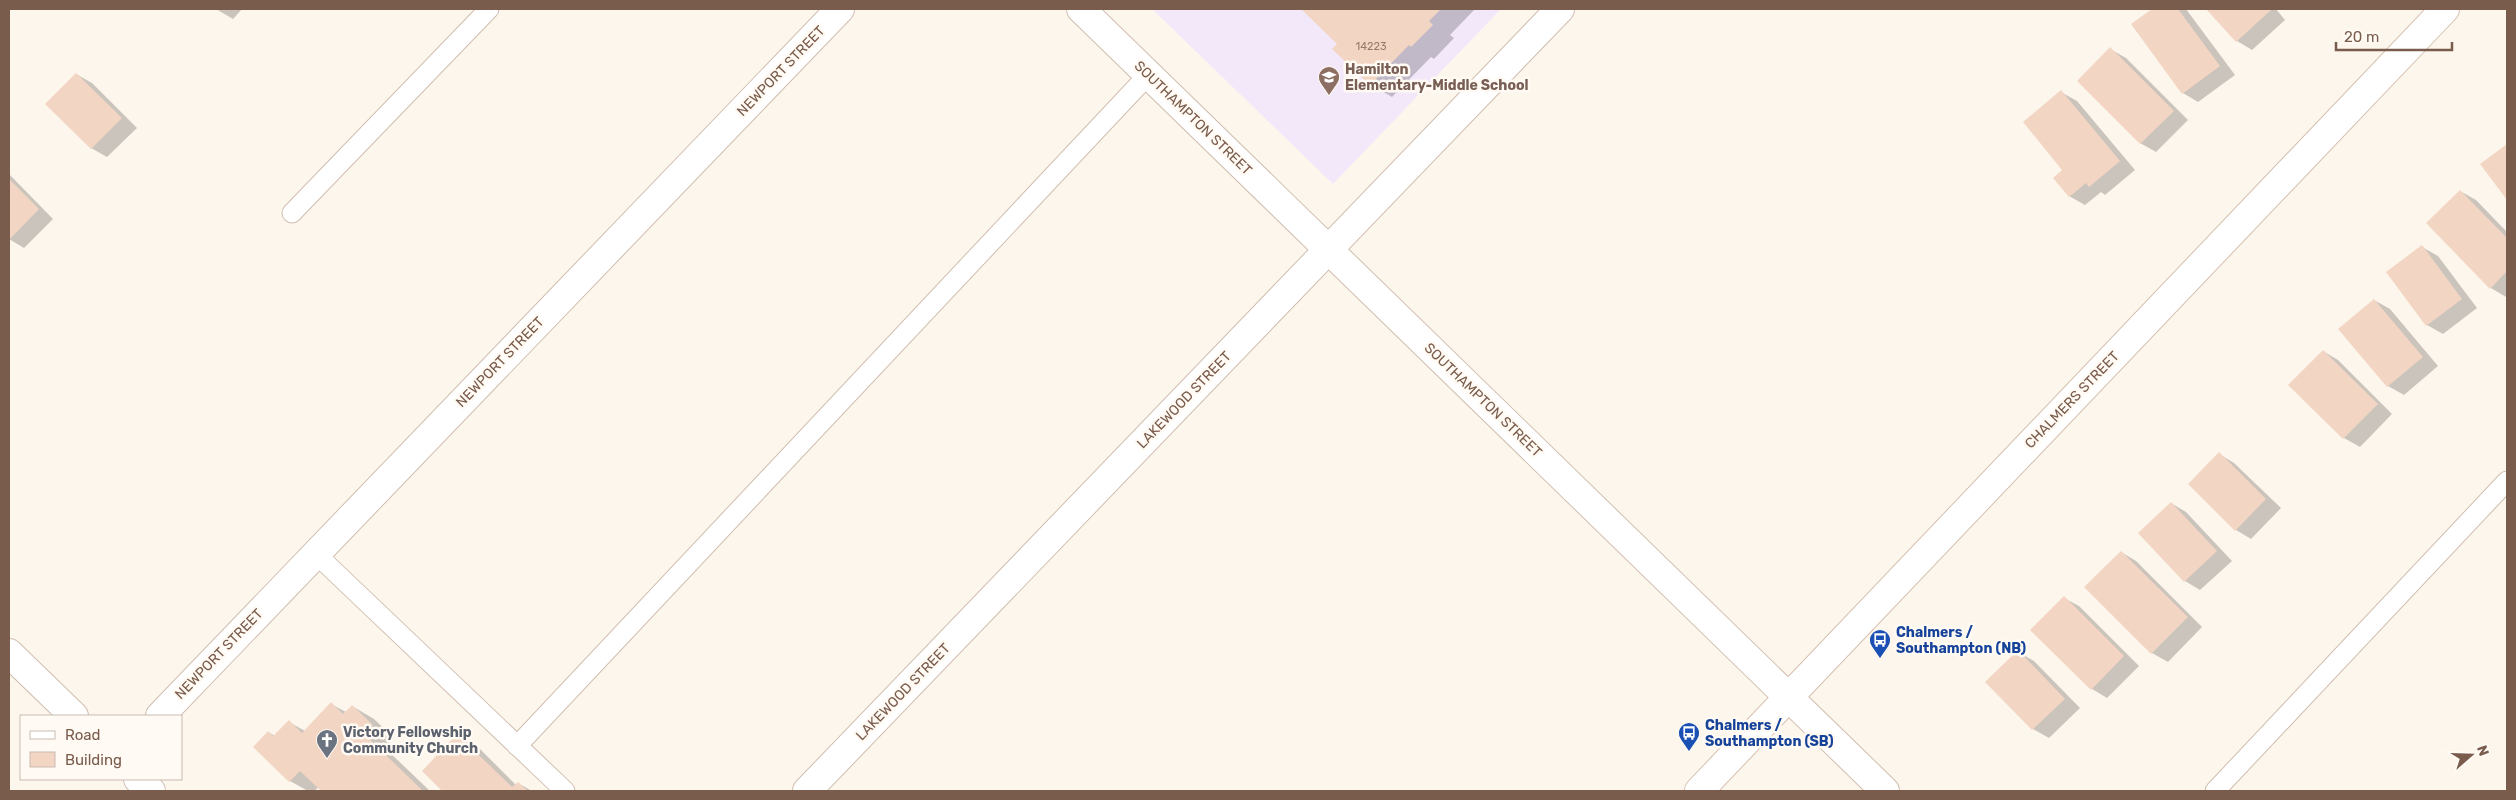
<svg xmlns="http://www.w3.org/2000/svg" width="2516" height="800" font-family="Rubik,sans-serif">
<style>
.education{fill:#f3e8fa}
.shadow{fill:#0003}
.building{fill:#f3d5c3}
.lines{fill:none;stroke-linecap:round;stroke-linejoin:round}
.lane-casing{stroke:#d1beb0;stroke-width:21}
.street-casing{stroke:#d1beb0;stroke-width:30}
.secondary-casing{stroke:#d6c0b0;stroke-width:30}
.lane{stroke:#fff;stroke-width:19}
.street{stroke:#fff;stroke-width:28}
.secondary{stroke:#fff;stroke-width:28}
.labels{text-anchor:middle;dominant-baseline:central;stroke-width:5;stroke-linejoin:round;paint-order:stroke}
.number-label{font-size:11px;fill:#987a6a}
.education-label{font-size:14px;font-weight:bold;fill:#785e54;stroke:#fffaf3;text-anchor:start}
.street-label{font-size:14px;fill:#7a5c4d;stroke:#fffaf3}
.transit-label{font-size:14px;font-weight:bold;fill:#164399;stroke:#fffaf3;text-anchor:start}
.worship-label{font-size:14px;font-weight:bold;fill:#5b616d;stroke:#fffaf3;text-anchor:start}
</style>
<rect width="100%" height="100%" fill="#fdf6ec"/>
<path class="education" d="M1152,9H1501L1333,184Z"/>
<path class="shadow" d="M216,9H242L233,19Z
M1303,9H1475L1450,35L1454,38L1434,59L1431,57L1392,97L1370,84L1338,44Z
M2154,9H2186L2235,75L2198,102L2183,93L2133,25Z
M2207,9H2276L2285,20L2252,50L2237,41Z
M2110,49L2126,58L2188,120L2156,152L2140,143Z
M76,74L92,83L137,128L107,157L91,148Z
M2061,92L2077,101L2135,170L2105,195L2101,192L2085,205L2069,196L2064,170Z
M2507,146V198L2482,165Z
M9,174L53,219L24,248L9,239Z
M2460,191L2476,200L2507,232L2506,297L2491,288Z
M2422,247L2438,256L2477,308L2443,334L2427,325Z
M2374,300L2390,309L2438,366L2404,395L2388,386L2340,329Z
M2323,351L2338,360L2392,414L2360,447L2344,438L2290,385Z
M2219,454L2234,463L2281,508L2251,539L2236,530Z
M2171,503L2186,512L2232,561L2200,590L2185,581Z
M2121,552L2136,561L2202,627L2168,662L2152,653L2086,587Z
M2064,598L2079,606L2139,666L2107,698L2092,689Z
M2018,652L2034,661L2080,708L2049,738L2033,729L1987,682Z
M331,704L346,712L352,706L374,719L394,738L385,748L430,791H323L319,787L314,791H308L290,781L255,747L268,732L275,736L289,722L305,731Z
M457,735L479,748L516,785L518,783L532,791H444L423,771Z"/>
<path class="building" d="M1301,9H1441L1429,21L1433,25L1411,47L1409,45L1370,85L1332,49L1337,44Z
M2152,9H2178L2220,66L2182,94L2131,24Z
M2206,9H2269L2271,10L2236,42Z
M2110,47L2174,111L2140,144L2077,81Z
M76,73L122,118L91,149L45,104Z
M2061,90L2120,161L2089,187L2086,183L2069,197L2053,178L2062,170L2023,122Z
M2507,144V200L2480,164Z
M9,179L39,209L9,240Z
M2460,190L2507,238V271L2490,289L2426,223Z
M2422,245L2462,299L2426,326L2386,272Z
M2374,299L2423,357L2387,387L2338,329Z
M2323,350L2378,404L2343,439L2288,385Z
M2219,452L2266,499L2235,531L2188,484Z
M2171,502L2217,551L2184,582L2138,533Z
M2121,551L2188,617L2151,654L2084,587Z
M2064,596L2124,656L2091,690L2030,630Z
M2018,650L2065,699L2032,730L1985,682Z
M331,702L343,714L352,705L373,725L364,734L423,791H321L300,771L289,782L253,747L268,731L273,736L289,720L302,733Z
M457,734L512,787L518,782L528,791H442L422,771Z"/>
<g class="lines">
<g class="lane-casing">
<path id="lane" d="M292,213L489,9
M316,554L565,791
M517,746L1149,74
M2215,791L2507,481"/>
</g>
<g class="street-casing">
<path id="street" d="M1081,9L1885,791
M9,653L74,716
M160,716L840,9
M138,779L151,791
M807,791L1560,9"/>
</g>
<g class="secondary-casing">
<path id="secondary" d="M1699,791L2445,9"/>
</g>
<use href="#lane" class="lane"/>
<use href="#street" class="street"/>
<use href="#secondary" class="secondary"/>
</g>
<defs>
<g id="school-pin" transform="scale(1.125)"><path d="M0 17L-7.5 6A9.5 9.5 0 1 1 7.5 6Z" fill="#8d6e63" stroke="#fffaf3"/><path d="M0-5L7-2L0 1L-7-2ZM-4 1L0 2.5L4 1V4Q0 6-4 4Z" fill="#fff"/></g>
<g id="bus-pin" transform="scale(1.125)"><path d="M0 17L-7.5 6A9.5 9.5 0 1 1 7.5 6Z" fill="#1a4fb4" stroke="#fffaf3"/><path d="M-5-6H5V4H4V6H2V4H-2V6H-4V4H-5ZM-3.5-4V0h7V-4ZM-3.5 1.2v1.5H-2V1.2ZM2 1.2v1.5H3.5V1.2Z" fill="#fff"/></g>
<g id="church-pin" transform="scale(1.125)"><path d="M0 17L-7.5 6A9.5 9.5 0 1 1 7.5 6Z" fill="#6b7280" stroke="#fffaf3"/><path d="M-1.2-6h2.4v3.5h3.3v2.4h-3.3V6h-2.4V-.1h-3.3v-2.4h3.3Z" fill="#fff"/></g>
</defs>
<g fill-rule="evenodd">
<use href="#school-pin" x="1329" y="77"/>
<use href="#bus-pin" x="1880" y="640"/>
<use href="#bus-pin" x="1689" y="733"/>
<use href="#church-pin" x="327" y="740"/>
</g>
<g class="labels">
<g class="number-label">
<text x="1371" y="46">14223</text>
</g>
<g class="education-label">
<text x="1345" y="69">Hamilton<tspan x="1345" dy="16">Elementary-Middle School</tspan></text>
</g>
<g class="street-label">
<text transform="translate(781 71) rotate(-46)">NEWPORT STREET</text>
<text transform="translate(1193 118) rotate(44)">SOUTHAMPTON STREET</text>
<text transform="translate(500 362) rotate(-46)">NEWPORT STREET</text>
<text transform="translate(1184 400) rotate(-46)">LAKEWOOD STREET</text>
<text transform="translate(1483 400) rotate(44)">SOUTHAMPTON STREET</text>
<text transform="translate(2072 400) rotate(-46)">CHALMERS STREET</text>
<text transform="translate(219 654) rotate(-46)">NEWPORT STREET</text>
<text transform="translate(903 692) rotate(-46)">LAKEWOOD STREET</text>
</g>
<g class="transit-label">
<text x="1896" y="632">Chalmers /<tspan x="1896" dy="16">Southampton (NB)</tspan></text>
<text x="1705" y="725">Chalmers /<tspan x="1705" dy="16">Southampton (SB)</tspan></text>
</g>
<g class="worship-label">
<text x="343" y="732">Victory Fellowship<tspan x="343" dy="16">Community Church</tspan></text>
</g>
</g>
<rect width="2516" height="800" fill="none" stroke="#7a5c4d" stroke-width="20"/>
<rect x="20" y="715" width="162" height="65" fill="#fffaf3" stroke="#cabbb1"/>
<rect x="30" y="731" width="25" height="8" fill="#ffffff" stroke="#cabbb1"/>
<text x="65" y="740" font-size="15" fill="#7a5c4d">Road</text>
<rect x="30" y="752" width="25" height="15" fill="#f3d5c3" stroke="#cabbb1"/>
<text x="65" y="765" font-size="15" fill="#7a5c4d">Building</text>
<g transform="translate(2471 755) rotate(70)" stroke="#fffaf3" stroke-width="4" paint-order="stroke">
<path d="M0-4L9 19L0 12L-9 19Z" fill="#7a5c4d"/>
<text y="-8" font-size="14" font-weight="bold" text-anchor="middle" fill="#7a5c4d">N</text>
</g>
<path d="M2336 42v8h116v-8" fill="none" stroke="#7a5c4d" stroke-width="2.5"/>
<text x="2344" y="42" font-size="15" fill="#7a5c4d" stroke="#fffaf3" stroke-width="4" paint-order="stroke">20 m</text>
</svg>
